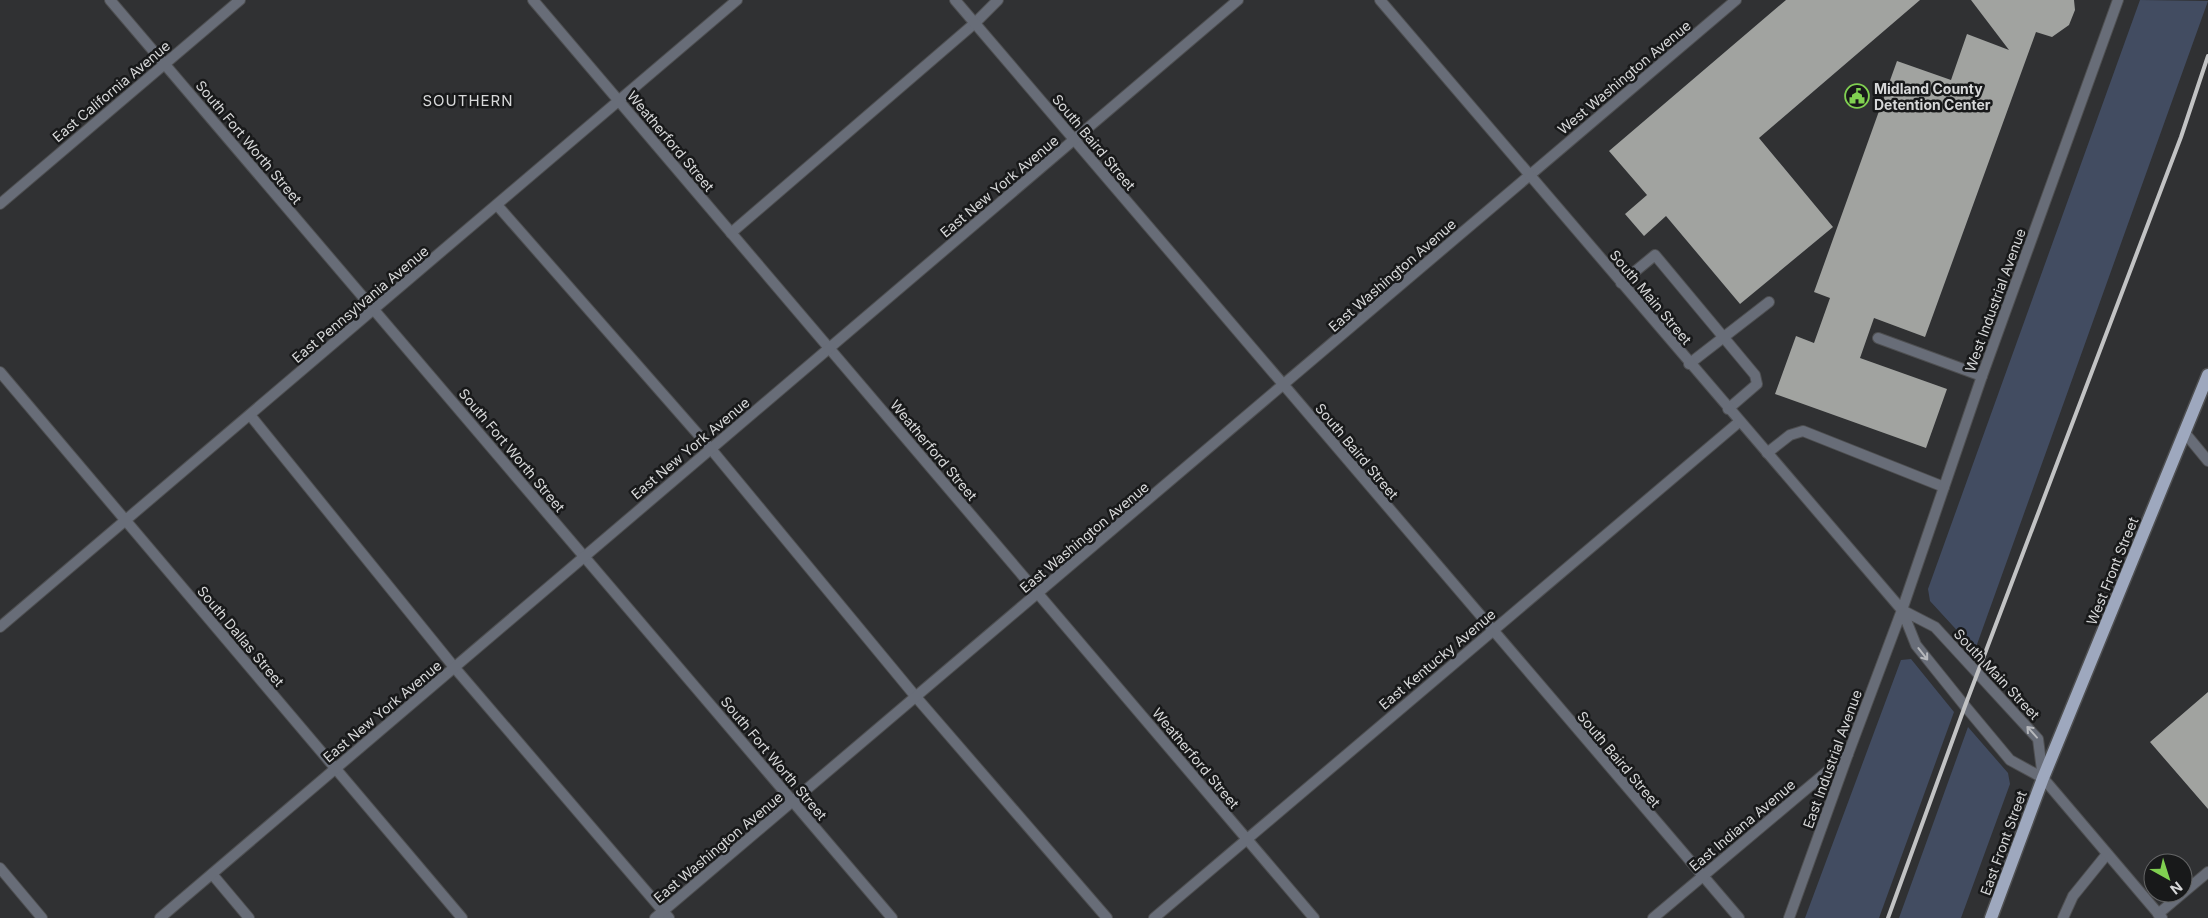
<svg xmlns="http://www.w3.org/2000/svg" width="2208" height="918" font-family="Inter,sans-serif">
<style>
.green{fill:#424c61}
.building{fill:#a1a3a0}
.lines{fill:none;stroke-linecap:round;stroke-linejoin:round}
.service-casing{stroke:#4e4f51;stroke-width:12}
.minor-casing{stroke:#4e4f51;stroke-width:12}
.tertiary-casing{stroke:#4e4f51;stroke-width:12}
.primary-casing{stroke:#4e4f51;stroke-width:15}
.service{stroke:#686d78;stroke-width:10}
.minor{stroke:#686d78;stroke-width:10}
.tertiary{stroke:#686d78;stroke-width:10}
.primary{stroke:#9ea8be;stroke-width:12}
.rail{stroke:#c2c3c4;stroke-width:4}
.oneway{stroke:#b6b8bc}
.labels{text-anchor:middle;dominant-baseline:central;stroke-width:5;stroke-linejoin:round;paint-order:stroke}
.street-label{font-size:14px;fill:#d7d8d9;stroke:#18191a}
.poi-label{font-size:14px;font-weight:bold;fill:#d7d8d9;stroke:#18191a;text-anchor:start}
.neighbourhood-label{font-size:15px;letter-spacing:1px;fill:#d7d8d9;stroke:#18191a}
</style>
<rect width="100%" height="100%" fill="#303133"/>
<path class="green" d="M2140,0L2208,1L1975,650L1930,601L1928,589Z
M1911,659L1954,712L1879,918H1805L1901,660Z
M1968,727L2008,773L2010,784L1961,918H1899Z"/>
<path class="building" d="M1786,0H1920L1759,138L1833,227L1740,304L1666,216L1644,236L1625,214L1647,195L1609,151Z
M1971,0H2074L2075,10L2069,25L2052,37L2036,32L1925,337L1874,318L1860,358L1947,389L1926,448L1775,394L1796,336L1814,343L1830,298L1814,292L1897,61L1951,80L1967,34L2009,50Z
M2208,692V809L2150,742Z"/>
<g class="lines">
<g class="service-casing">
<path id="service" d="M497,205L711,449L916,697L1107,918
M731,233L975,23L998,0
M1621,283L1655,255L1755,375L1757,384L1728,409
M1878,338L1982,376
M1689,364L1769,302
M250,415L454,667L669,918
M1767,453L1790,435L1803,431L1944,487
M212,874L249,918
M2063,918L2073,896L2107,854"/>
</g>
<g class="minor-casing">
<path id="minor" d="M110,0L892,918
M533,0L1314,918
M955,0L1739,918
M0,204L240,0
M0,372L462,918
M2185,433L2208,461
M0,627L737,0
M2183,893L2208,872
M2158,914L2183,893
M655,918L1736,0
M1154,918L1739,422
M1789,918L1848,754"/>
</g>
<g class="tertiary-casing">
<path id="tertiary" d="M1380,0L1902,610L1916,645L1965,706L2010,760L2043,778L2162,918
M1902,610L1935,627L2038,739L2043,778
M0,868L42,918
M160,918L1238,0
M1653,918L1848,754L1902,610L1982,376L2118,0"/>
</g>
<g class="primary-casing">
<path id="primary" d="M1991,918L2043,778L2208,375"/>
</g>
<use href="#service" class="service"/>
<use href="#minor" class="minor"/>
<use href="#tertiary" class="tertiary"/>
<use href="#primary" class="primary"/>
<path class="rail" d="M1888,918L1965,706L2181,137L2208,56"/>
</g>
<defs><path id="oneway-shaft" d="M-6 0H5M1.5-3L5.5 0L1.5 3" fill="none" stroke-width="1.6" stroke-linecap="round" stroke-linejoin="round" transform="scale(1.25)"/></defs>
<g class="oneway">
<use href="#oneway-shaft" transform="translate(1923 654) rotate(52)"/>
<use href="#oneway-shaft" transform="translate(2032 732) rotate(-132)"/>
</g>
<defs>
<g id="civic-ring" transform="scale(1.25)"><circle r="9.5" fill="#18191a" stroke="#80d051" stroke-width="1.5"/><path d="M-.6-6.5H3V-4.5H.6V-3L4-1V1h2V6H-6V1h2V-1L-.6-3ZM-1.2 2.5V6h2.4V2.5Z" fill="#80d051"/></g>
</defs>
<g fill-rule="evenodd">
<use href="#civic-ring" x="1857" y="96"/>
</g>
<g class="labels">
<g class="street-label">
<text transform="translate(1624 77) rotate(-40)">West Washington Avenue</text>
<text transform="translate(111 91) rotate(-40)">East California Avenue</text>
<text transform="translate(671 141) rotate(50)">Weatherford Street</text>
<text transform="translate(249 142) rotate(50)">South Fort Worth Street</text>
<text transform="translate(1094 142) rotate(50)">South Baird Street</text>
<text transform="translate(999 186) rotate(-40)">East New York Avenue</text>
<text transform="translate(1392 275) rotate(-41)">East Washington Avenue</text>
<text transform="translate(1651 297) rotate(50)">South Main Street</text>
<text transform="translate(1995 300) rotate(-70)">West Industrial Avenue</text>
<text transform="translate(360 304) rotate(-40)">East Pennsylvania Avenue</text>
<text transform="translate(690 448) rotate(-40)">East New York Avenue</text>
<text transform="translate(512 450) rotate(50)">South Fort Worth Street</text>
<text transform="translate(934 450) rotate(50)">Weatherford Street</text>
<text transform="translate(1357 451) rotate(50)">South Baird Street</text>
<text transform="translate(1084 537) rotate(-40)">East Washington Avenue</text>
<text transform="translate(2112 571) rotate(-68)">West Front Street</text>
<text transform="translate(241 636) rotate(50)">South Dallas Street</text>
<text transform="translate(1437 659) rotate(-40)">East Kentucky Avenue</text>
<text transform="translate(1997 674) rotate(47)">South Main Street</text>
<text transform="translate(382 711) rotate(-40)">East New York Avenue</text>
<text transform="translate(774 758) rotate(50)">South Fort Worth Street</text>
<text transform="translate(1196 758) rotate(50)">Weatherford Street</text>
<text transform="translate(1619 759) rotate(50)">South Baird Street</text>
<text transform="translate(1832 759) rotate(-70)">East Industrial Avenue</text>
<text transform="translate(1742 825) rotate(-40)">East Indiana Avenue</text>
<text transform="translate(2003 843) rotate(-70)">East Front Street</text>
<text transform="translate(718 847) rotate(-40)">East Washington Avenue</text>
</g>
<g class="poi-label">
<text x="1874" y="88">Midland County<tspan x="1874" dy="16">Detention Center</tspan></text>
</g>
<g class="neighbourhood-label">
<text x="468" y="100">SOUTHERN</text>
</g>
</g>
<g transform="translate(2168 878) rotate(141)"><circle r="24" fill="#18191a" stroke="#646566"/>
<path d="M0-4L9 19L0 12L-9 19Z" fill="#80d051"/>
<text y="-8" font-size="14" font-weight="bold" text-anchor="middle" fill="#d7d8d9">N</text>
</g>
</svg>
